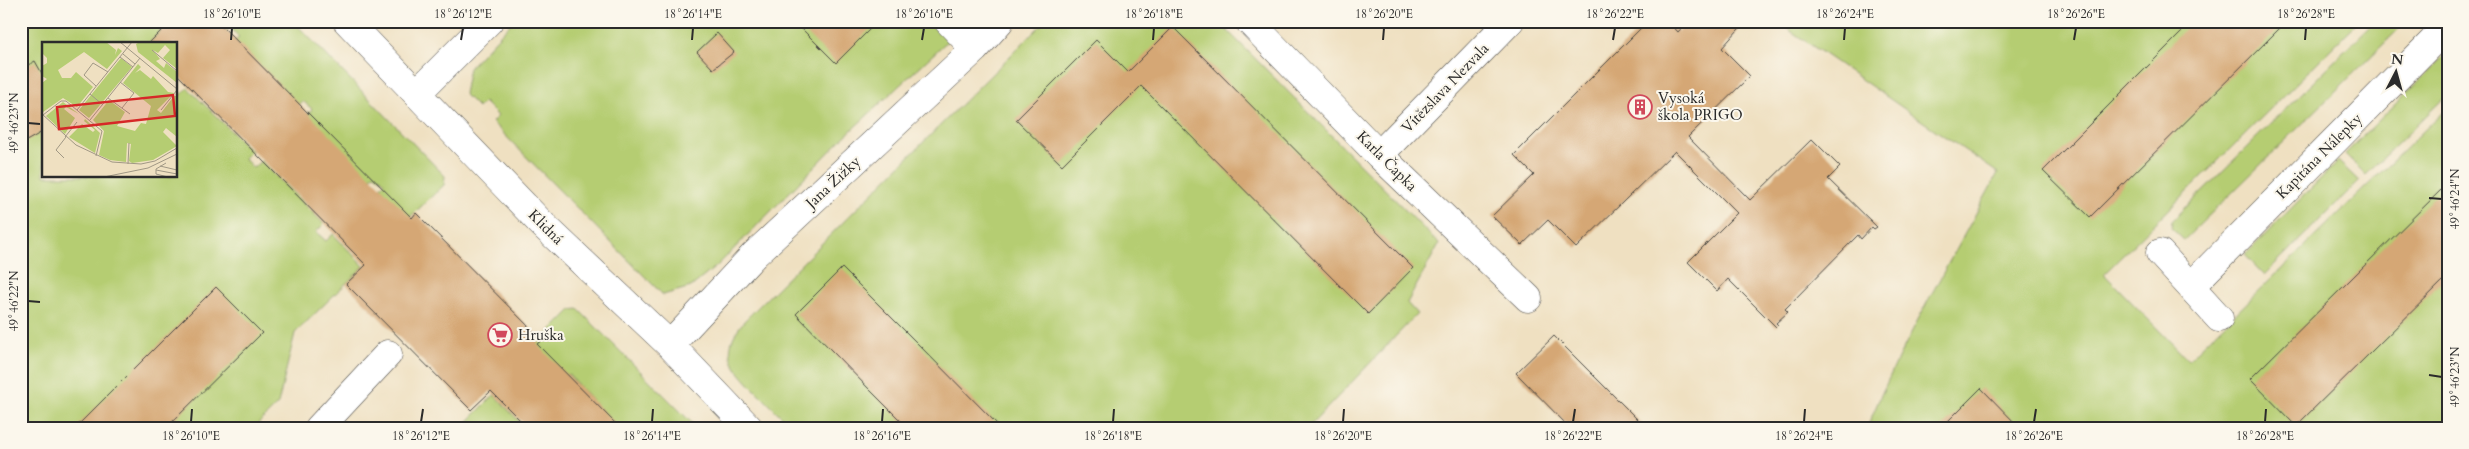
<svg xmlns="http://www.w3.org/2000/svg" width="2469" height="449" font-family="Cardo,serif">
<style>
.green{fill:#b5cd72;stroke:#707c4e}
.building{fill:#d5a774}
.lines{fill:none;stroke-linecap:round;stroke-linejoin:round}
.street-casing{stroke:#484642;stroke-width:29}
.street{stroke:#fff;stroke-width:28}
.ticks{fill:none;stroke:#2b2b2b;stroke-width:2}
.labels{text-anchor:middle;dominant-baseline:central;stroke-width:4;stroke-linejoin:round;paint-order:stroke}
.street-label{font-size:15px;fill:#2b2b2b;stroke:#fbf7ec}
.poi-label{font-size:15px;fill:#2b2b2b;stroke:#fbf7ec;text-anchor:start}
.inset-road{fill:none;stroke:#a19885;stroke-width:1}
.view{fill:#d62828;fill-opacity:0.15;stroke:#d62828;stroke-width:2.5}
.inset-edge{fill:none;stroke:#2b2b2b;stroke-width:2.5}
.neatline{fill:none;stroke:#2b2b2b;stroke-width:2}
.ticks-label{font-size:12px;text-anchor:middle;fill:#2b2b2b}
</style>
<rect width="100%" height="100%" fill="#fbf7ec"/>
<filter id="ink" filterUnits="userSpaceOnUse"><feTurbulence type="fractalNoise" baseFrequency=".02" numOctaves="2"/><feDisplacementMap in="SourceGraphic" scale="10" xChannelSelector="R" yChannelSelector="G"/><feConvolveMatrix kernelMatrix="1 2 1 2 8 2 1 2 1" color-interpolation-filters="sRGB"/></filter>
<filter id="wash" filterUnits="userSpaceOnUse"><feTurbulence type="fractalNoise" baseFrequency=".0096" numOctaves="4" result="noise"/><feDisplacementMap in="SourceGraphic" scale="20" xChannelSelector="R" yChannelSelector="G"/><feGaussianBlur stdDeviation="1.12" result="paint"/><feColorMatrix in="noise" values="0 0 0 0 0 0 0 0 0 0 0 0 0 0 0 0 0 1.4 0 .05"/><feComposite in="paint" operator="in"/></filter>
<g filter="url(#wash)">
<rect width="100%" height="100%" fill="#efe0c1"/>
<path class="green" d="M21,21H170L148,44H44V176H176V91L181,95L188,88L251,151L244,158L253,168L261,161L324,224L316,232L326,241L333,234L364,266L295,333L278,404L254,428H21Z
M214,21H293L445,176L444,185L410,217L380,188L385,182L375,174L370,178L307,115L312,109L303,101L298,106L235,41L239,37L230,28L225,32Z
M394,21H426L412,26Z
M513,21H969L844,137L718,265L691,287L663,295L492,122L498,116L484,102L478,108L464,94L469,68Z
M1045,21H1218L1439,244L1407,303L1417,314L1308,428H793C781,416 769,404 757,392C732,366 718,352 745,320Z
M1776,21H2359L2104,274L2188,360L2448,107V428H1867C1903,339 1953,257 1998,173Z
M2375,21H2407L2184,240L2171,228L2172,221Z
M2448,52V94L2366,175L2345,154Z
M2338,161L2359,181L2264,275L2245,255Z
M578,309L697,428H618L568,374L566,375L536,345L571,310Z
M494,395L520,422L515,428H461Z"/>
<g id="blocks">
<path class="building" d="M171,21H217L412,218L416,213L542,340L537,344L620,428H528L491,391L471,410L346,284L366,265L176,73V44H148Z
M794,21H878L836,63Z
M1648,21H1668L1678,32L1688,21H1746L1722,48L1750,76L1688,137L1750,200L1812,139L1840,167L1828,179L1877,227L1874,229L1872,227L1861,239L1858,235L1785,309L1788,312L1776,323L1778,325L1776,327L1728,279L1717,291L1688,262L1737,213L1675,151L1576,248L1548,220L1522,245L1492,216L1534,175L1514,155Z
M2193,21H2287L2090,217L2043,171Z
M1173,27L1413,268L1368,314L1141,86L1062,165L1016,120L1096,40L1128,72Z
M717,33L734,52L713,69L697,52Z
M35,61L44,77V131L21,144V69Z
M2448,183V276L2296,426L2250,379Z
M842,268L916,342L1001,428H908L869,389L796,314Z
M216,287L262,333L166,428H75Z
M1554,336L1646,428H1570L1516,373Z
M1981,388L2020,428H1941Z"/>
</g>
</g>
<g filter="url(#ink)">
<use href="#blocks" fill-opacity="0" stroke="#484642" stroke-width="1"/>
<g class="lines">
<g class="street-casing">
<path id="street" d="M347,21L542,224L670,345L749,428
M948,21L975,49
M1249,21L1379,155L1528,298
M417,93L489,21
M1379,155L1510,21
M2160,253L2219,318
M2191,286L2448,26
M670,345L754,255L975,49L1000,21
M319,428L388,354"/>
</g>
<use href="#street" class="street"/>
</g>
</g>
<path class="ticks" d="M231,40L232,28M461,40L463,28M692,40L693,28M922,40L924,28M1153,40L1154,28M1383,40L1384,28M1613,40L1615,28M1844,40L1845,28M2074,40L2076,28M2305,40L2306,28M28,123L40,124M2429,198L2442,199M28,301L40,302M2429,375L2442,377M191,422L192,409M421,422L423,409M652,422L653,409M882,422L883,409M1113,422L1114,409M1343,422L1344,409M1573,422L1575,409M1804,422L1805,409M2034,422L2036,409M2265,422L2266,409"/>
<defs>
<g id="building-ring" transform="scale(1.25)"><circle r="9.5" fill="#fbf7ec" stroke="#d1495b" stroke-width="1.5"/><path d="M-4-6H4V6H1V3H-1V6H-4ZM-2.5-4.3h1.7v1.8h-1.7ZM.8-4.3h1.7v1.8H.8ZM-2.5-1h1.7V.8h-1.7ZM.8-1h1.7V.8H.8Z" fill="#d1495b"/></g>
<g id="supermarket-ring" transform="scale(1.25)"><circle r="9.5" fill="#fbf7ec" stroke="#d1495b" stroke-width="1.5"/><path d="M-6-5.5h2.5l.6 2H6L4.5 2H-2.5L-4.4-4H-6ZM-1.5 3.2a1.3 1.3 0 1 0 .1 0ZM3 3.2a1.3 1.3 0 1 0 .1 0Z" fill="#d1495b"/></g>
</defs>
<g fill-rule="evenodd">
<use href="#building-ring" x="1640" y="107"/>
<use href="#supermarket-ring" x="500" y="335"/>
</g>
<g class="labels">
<g class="street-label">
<text transform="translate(1445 88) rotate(-46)">Vítězslava Nezvala</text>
<text transform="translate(2319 156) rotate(-45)">Kapitána Nálepky</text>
<text transform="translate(1387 161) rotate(45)">Karla Čapka</text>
<text transform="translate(833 182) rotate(-43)">Jana Žižky</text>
<text transform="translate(546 227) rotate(45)">Klidná</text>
</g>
<g class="poi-label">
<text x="1658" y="98">Vysoká<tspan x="1658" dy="17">škola PRIGO</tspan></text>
<text x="518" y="335">Hruška</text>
</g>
</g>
<g transform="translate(42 42)">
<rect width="135" height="135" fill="#efe0c1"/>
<path d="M0,0H64L74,8L73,13L76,6L80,9L65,27L42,10L16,28L20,36H29L34,30L51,45L35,65L21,56L1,70L0,41L5,37L0,34V24L5,21V16L0,11ZM98,0H135V27L121,16L128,8L123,3L116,11L111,8L118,17L114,19L122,26L124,21L135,30V41L96,10L94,2ZM79,16L90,25L47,76L37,68ZM96,22L99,25L93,31L98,28L109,37L111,34L126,50L132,51L115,68L119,71L132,54H135V95L124,86L121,90L135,104L111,118L90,121L87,119L89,102L85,101L84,120L68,118L57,113L62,89L51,78L67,58L83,70L75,84L93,89L99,81L104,82L109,64L81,41ZM21,60L37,72L24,65L22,67L33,76L23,92L4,74ZM43,77L58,91L53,111L27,95L40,82L51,90L53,88L42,79Z" fill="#b5cd72"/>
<path class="inset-road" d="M78,0L135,47M110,8L135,29M81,12L93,22M78,15L91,25M78,40L92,51L80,66M54,44L42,33L51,21L66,30M48,52L61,63M66,56L88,72M35,68L90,0M119,68L135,48M0,72L34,103L70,120L99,122L113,119L135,106M1,73L19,59H24L60,89L54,114M48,78L98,16M23,95L35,80M22,116L14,108L24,95M124,121L114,127V132L126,135M86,122L87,101M118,124L135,128M114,128L135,132M62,135L106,126L135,112"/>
<path class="view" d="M131,53L133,74L17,87L15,65Z"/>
<rect width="135" height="135" class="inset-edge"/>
</g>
<rect width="2469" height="449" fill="none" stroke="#fbf7ec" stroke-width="55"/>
<g transform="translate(2396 72) rotate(6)" stroke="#fbf7ec" stroke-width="4" paint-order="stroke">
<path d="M0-4L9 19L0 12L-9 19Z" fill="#2b2b2b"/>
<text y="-8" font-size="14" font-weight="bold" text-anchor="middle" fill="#2b2b2b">N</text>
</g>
<rect x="28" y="28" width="2414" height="394" class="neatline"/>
<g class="ticks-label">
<text x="232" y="18">18°26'10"E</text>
<text x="463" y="18">18°26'12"E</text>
<text x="693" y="18">18°26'14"E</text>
<text x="924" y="18">18°26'16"E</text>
<text x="1154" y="18">18°26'18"E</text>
<text x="1384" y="18">18°26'20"E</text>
<text x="1615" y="18">18°26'22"E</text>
<text x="1845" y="18">18°26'24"E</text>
<text x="2076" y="18">18°26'26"E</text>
<text x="2306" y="18">18°26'28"E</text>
<text transform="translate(14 123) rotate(-90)" y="4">49°46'23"N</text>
<text transform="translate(2455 199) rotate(-90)" y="4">49°46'24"N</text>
<text transform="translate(14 301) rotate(-90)" y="4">49°46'22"N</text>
<text transform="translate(2455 377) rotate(-90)" y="4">49°46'23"N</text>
<text x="191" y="440">18°26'10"E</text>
<text x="421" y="440">18°26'12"E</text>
<text x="652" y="440">18°26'14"E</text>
<text x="882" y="440">18°26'16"E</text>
<text x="1113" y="440">18°26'18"E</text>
<text x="1343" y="440">18°26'20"E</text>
<text x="1573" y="440">18°26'22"E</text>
<text x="1804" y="440">18°26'24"E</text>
<text x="2034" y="440">18°26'26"E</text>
<text x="2265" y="440">18°26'28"E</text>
</g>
</svg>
